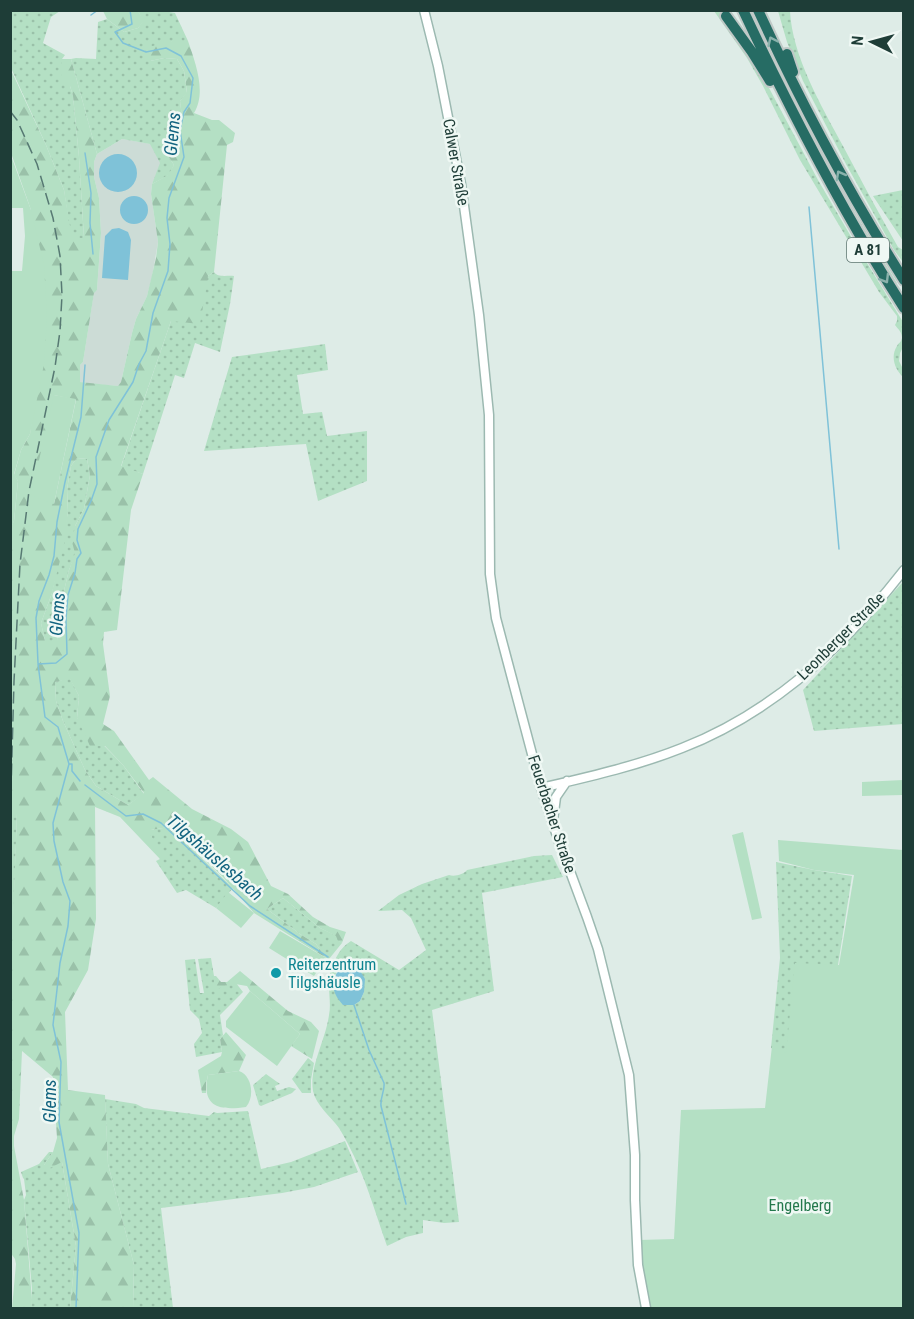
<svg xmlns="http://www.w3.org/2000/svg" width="914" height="1319" font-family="'Roboto Condensed',sans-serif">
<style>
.built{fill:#ccdcd6}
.grass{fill:url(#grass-dots);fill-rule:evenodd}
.forest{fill:url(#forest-firs);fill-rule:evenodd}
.garden{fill:#b4e0c4}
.water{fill:#7fc2d8}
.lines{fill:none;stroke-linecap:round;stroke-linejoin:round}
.stream{stroke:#7fc2d8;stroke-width:1.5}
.secondary-casing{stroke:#9cb9b1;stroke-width:11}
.highway-casing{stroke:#c0c9c7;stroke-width:14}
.secondary{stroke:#fff;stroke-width:8}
.highway{stroke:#266c64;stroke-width:10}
.rail{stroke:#577973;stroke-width:1.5;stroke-dasharray:12 6;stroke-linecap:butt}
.oneway{stroke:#8ab2ac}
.culture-dot{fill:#0f9aa8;stroke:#eff8f4;stroke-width:2}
.labels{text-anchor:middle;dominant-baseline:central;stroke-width:5;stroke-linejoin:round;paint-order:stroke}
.shield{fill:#eff8f4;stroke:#5d7570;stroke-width:1.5}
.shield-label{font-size:15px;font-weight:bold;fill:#1e3d37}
.street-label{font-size:16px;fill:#1e3d37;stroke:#eff8f4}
.culture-label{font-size:16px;fill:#0d838f;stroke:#eff8f4;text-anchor:start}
.park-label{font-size:16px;fill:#23784c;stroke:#eff8f4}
.water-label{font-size:18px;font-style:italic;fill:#11637f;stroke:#eff8f4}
</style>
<defs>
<pattern id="grass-dots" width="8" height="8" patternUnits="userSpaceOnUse" patternTransform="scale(1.5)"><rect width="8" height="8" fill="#b4e0c4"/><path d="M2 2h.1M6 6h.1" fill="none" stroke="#9ac1a9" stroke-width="1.8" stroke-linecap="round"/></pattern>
<pattern id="forest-firs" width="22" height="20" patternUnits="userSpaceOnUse" patternTransform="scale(1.5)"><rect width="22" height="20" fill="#b4e0c4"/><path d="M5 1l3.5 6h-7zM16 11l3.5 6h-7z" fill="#9ac1a9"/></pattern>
</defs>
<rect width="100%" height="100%" fill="#deece7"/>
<path class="built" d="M122,139L151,144L161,164L152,184L151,194L158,242L152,277L147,296L136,319L132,333L121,382L118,386L91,384L80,382V365L83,362L94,292L97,290L101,233L99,198L94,177V162L97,154Z"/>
<path class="grass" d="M11,11H60L51,17L43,43L65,55L62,59L73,96L79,157L84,238H71L64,190L46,145L11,68Z
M138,11H163L175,13L188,41H172L150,61L164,58L177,59L184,71L187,93L180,101L182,117L165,151L174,165L169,175L152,184L160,163L150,144L122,139L97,154L71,59L76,58L96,59L98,22L107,19L124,32L138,28L143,21Z
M714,11H719L759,69L818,180L853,240L903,322V347L900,353L899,361L903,369V377C895,369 890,357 897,346C899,342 901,343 902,338C902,332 898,329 895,325L897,321V316L879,292L800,160L763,86L747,58Z
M749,11H751C770,51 789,91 809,131C836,183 867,233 897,283L895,284C841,196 792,105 749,11Z
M778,11H790C792,56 822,107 843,146C861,180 879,214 898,247L903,250V262L894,250L847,166L803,81L787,42Z
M903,190H904L903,241L873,196Z
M214,272C218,278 227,275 234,276L230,304L220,352L195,343L184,378L175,375L143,474L121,467L171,321L208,276Z
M325,344L328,370L297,375L303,414L322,412L327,436L367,431V481L318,501L306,444L204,451L232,357Z
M77,458L87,459L90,475L84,509L75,526L76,553L69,570L63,595L56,609L58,641H45L41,623L52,593L68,512L67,489L71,466Z
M903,582V724L814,731L803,690Z
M70,678L79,696L77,718L123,765L144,794L128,805L96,786L85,770L63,721L56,701L55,682Z
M11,813H17L11,994Z
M169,827L233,888L216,908L186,890L177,893L156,861L160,859L151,836V830Z
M552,855L563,877L482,893L494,991L432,1010L459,1222L444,1223L423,1220V1233L406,1237L387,1246C375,1212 365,1176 348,1144C345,1138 342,1133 339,1128C331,1117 316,1105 313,1091C309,1067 326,1039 329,1015C332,1001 326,984 331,970C335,958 340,948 351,941L399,970L426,950L411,918L402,910L378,911L399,895L422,884L449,875C455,877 464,874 467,870L534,856ZM338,970L364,992L360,1001L354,1005L333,988V979Z
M776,862L814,870L852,876L838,965L786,1054L771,1048L780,958Z
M283,898L320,928L337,936L339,941L342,943L329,959L326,958L316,944L300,934L267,909Z
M211,958L214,976V990L222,986L236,983L243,992L220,1015L223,1035L220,1039L222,1052L196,1057L194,1044L202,1033L199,1019L190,1010L185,960L195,959L200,993H204L198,959Z
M308,1058L314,1063L311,1080V1093H302L292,1079Z
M266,1074L280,1084L275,1086L277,1091L289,1087L296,1089L292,1093L261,1106L259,1105L253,1085Z
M105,1099L136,1104L144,1108L209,1116L214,1112L217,1113L248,1111L261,1169L291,1162L345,1141L358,1172L314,1187L282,1193L161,1208L173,1308H133L134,1265L108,1164Z
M49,1152H53L44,1165L62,1162L76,1246L70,1308H31L32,1289L24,1200L26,1195L24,1179L23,1178L21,1172L39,1164Z"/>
<path class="forest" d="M103,11H138L144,21L138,28L124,32L107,19Z
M172,41H188C195,62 207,92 194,113L212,120H219L235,133L233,142L227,145L214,272L208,276L200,324L171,321L121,466L143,474L131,510L117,630L104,632L103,644L110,696L103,724L114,731L149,780L153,777L192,809L231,829L248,842L271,886L288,894L313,917L330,927L346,932L342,943L338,941L336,936L320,928L283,898L267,909L300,934L316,944L326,958L254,913L223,877L169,827L151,830V836L163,852L160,859L120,817L95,807L96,919L88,970L65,1012L68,1090L105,1095L108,1164L134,1265L133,1308H70L76,1246L62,1162L48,1169L44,1165L53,1152L57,1138L53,1077L22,1051L19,1119L14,1136V1146L24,1200L32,1300L31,1308H12L16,1264L15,1259L10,1252V994L17,814L10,813V529L14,521L18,481L14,475L21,450L30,434L33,411L31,210L11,153L10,68L46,145L64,190L72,238H84L79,157L73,96L70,86L61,83L62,59H71L97,154L94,162V177L99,198L101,233L97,290L94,293L83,362L80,365V382L118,386L121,382L132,333L136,319L147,296L156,258L158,242L151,194L152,184L168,175L174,165L165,151V132L182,117L180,101L187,92L184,71L177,59L164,58L150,61L145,48ZM54,395L76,400L54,504ZM77,458L87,459L90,475L84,509L75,526L72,542L75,553L69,570L63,595L56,609L58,641H45L41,623L52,593L64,544L68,512L67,489L71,466ZM70,679L79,696L77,718L90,746H105L123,765L144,793L128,805L96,786L85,770L63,721L56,701L55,682Z
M240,971L288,1011L311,1022L319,1031L312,1059L291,1046L300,1034L250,991L247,986C235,983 225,984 214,991V976H216L221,982H227Z
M226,1032L246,1055L239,1071L208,1075L206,1084V1093H202L198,1070L221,1056L222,1052L220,1039Z"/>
<path class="garden" d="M10,153L31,210L44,265L47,315L44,364L30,434L21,450L14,474L18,481L14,521L11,529L10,271H22L25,236L23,208H11Z
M54,395L76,399L54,504L31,495Z
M903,780V795L862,796V782Z
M743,832L762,918L752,920L732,835Z
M778,840L903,850V1308H646L639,1240L674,1239L681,1110L765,1108L772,1046L786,1053L795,963L839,965L854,875L814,870L779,861Z
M228,892L254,913L241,928L216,908Z
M280,931L326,958L314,976L269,948Z
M250,991L300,1034L277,1066L226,1027V1021Z
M239,1071C252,1075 255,1097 246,1107C219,1111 201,1107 208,1075Z"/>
<path class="water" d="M99 173a19 19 0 1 1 38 0a19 19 0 1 1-38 0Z
M120 210a14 14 0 1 1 28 0a14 14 0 1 1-28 0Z
M119,228L128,232L131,240L128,280L102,278L105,236L112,229Z
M348,967L359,969L365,979L364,992L360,1001L354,1005H343C332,993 331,985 338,970Z"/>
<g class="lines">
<path class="stream" d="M91,15L98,10
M85,153L91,193L90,223L93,254
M809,207L839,549
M38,663L36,618L39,601L49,575L54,556L57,522L65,482L81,417L85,365
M69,764H72V771L80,781
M85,785L126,816L143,814L161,823L250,906L328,957
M354,1005L369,1050L384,1083C385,1091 380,1097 381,1106L406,1204
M76,1308L79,1233L59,1122L61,1062L53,1025L60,963L68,926L70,901L63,882L54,841L53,823L69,764L58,727L45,717L38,664L56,663L67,654L66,618L68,595L75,573L77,559L81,553L77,540L78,529L91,501L97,484L96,457L109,420L133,382L139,364L146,351L153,313L168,271L170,244L167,218L169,198L184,157L180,130L184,112L190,103L193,78L181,56L166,48L146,52L123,43L115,32L132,24L130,10"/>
<g class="secondary-casing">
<path id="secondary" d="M424,10L438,66L461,184L479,315L489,415L490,574L496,618L541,788L558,839L587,917L598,949L629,1075L635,1155V1200L638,1265L646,1308
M541,788C588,777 637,766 682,748C772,713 845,646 904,570
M553,820L556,797L567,781"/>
</g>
<g class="highway-casing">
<path id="highway" d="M743,10C791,112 843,213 904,308
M758,10C801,103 849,193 904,280
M726,16L752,52L770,81
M787,54L793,72"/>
</g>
<use href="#secondary" class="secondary"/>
<use href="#highway" class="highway"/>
<path class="rail" d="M10,111L17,120L37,164L53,218L60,256L62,295L60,331L55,367L29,491L20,564L14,681L10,826"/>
</g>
<defs><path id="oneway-chevron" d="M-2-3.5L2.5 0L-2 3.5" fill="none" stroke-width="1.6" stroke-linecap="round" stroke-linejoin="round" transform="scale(1.5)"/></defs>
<g class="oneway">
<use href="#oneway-chevron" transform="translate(772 41) rotate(-115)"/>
<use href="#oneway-chevron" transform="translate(840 175) rotate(-119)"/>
<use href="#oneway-chevron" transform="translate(885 279) rotate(59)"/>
</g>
<circle class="culture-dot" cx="276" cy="973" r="6"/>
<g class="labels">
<rect class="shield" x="847" y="238" width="42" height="24" rx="4.5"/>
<g class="shield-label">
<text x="868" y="250">A 81</text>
</g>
<g class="street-label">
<text transform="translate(456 162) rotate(80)">Calwer Straße</text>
<text transform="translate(841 636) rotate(-45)">Leonberger Straße</text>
<text transform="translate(552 814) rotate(72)">Feuerbacher Straße</text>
</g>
<g class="culture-label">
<text x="288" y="964">Reiterzentrum<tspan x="288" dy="18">Tilgshäusle</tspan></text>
</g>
<g class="park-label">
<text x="800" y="1205">Engelberg</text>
</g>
<g class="water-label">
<text transform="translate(172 134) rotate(-85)">Glems</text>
<text transform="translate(57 614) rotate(-86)">Glems</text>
<text transform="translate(215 857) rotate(41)">Tilgshäuslesbach</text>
<text transform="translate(49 1101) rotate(-90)">Glems</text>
</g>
</g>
<rect width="914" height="1319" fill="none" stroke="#1e3d37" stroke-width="24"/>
<g transform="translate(872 42) rotate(275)" stroke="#eff8f4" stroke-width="4.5" paint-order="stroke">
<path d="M0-4.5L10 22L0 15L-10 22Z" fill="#1e3d37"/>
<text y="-9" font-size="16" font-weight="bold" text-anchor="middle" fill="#1e3d37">N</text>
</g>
</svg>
